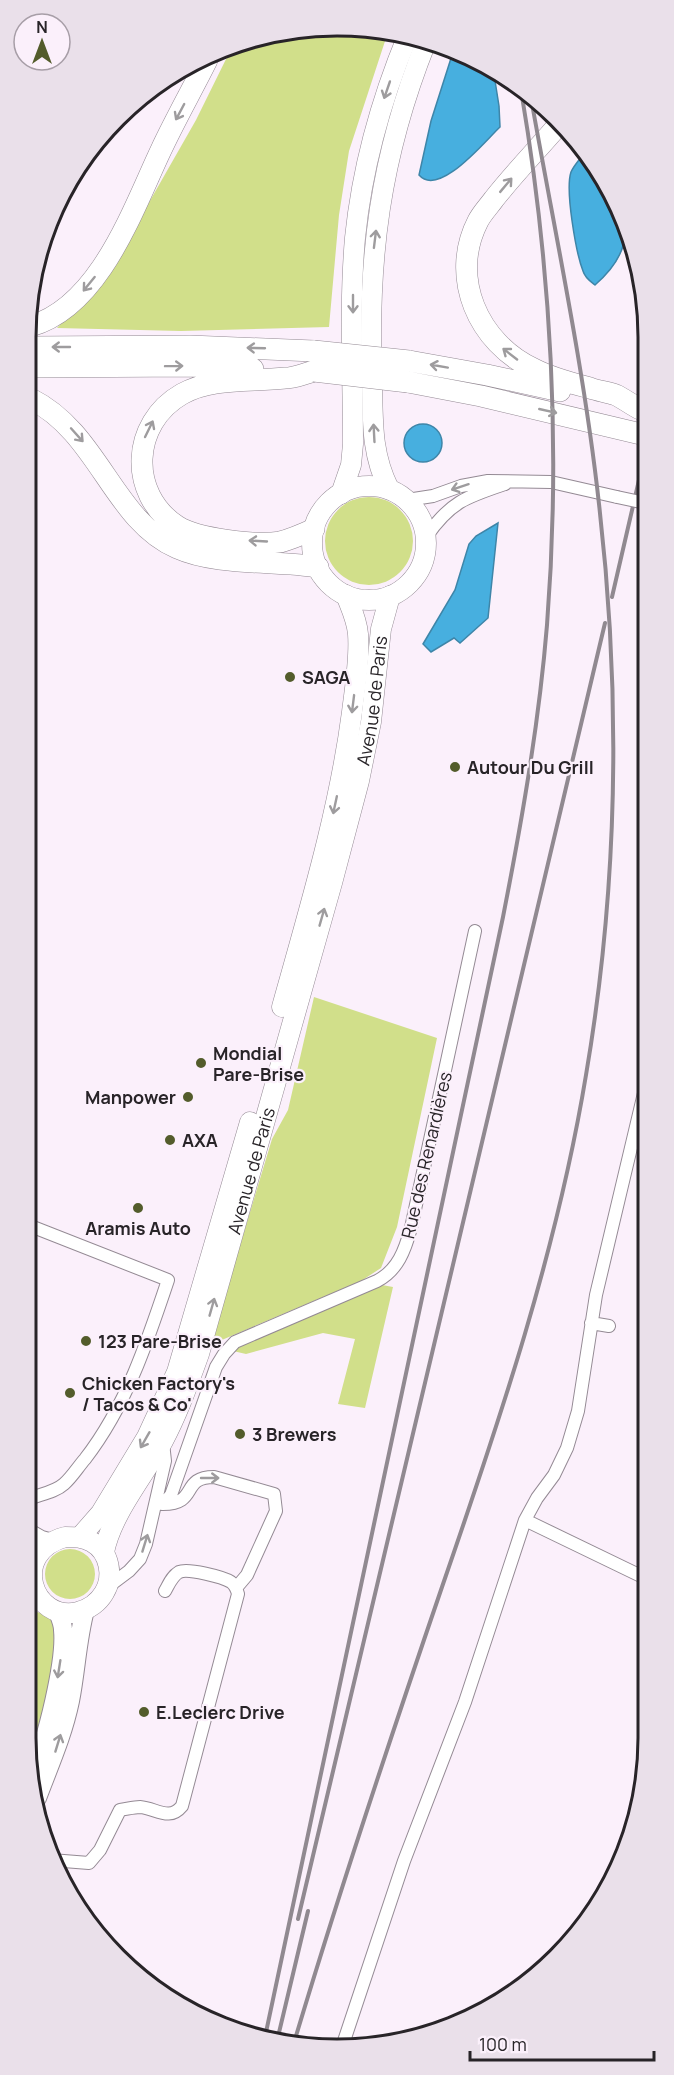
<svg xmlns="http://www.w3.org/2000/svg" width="674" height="2075" font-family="Manrope,sans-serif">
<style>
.green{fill:#d1df8a}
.water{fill:#47afdf;stroke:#3e85a8;stroke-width:1.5}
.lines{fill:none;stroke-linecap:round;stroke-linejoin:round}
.minor-casing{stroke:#948a94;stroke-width:14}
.secondary-casing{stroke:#948a94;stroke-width:20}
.primary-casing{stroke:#948a94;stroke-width:21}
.trunk-casing{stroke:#948a94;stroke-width:22}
.minor{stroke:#fff;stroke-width:12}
.secondary{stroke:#fff;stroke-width:18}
.primary{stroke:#fff;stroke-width:20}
.trunk{stroke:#fff;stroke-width:21}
.rail{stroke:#908990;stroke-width:4}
.minor-bridge-casing{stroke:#948a94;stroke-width:14;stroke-linecap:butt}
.trunk-bridge-casing{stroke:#948a94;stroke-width:22;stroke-linecap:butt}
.minor-bridge{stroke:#fff;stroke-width:12}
.trunk-bridge{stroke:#fff;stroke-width:21}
.oneway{stroke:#9e9c9e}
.poi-dot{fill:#535c2b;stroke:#fbf0fb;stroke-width:2}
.labels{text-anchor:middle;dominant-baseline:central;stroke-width:4.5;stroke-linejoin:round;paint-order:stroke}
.poi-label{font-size:18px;font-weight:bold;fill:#282428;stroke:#fbf0fb;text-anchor:start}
.street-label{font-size:18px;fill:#282428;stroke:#fbf0fb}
.rim{fill:none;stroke:#282428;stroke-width:3}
</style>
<rect width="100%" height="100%" fill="#fbf0fb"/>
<path class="green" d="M277,31L388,32L349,151L339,215L329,327L181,331L57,328L111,269L196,120L230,51Z
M325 541a44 44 0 1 1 88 0a44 44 0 1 1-88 0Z
M314,997L437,1038L397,1227L381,1268L361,1281L210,1345L272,1139L288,1110Z
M382,1285L393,1287L365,1408L338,1404L355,1339L323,1333L246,1354L233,1351L245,1342Z
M45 1574a25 25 0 1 1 50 0a25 25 0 1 1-50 0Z
M37,1612L47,1615L54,1622L57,1632L50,1689L30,1760L26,1738V1613Z"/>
<path class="water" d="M453,52L493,68L499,106L500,127C485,141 439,198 419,175L431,121Z
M585,152C618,201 651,236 595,285C590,281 585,278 583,271C576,253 565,190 571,172C574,165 581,158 585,152Z
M404 443a19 19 0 1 1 38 0a19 19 0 1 1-38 0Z
M498,523L488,618L460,643L454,638L431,652L423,644L455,590L469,544L476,536Z"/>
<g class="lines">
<g class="minor-casing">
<path id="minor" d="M407,500L433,496L461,486L488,481L551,482L617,497
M426,537C450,502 466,497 505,484
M591,1323L609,1326
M26,1500C39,1494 54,1493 64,1484C72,1477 78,1467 85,1459C126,1406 147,1343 168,1280L28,1225
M156,1503L163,1504L171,1495L216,1367L224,1354L235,1342L377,1281C398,1270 405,1250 411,1228L475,931
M163,1504C199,1504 180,1477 214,1477L274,1494L276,1511L247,1575L236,1588
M26,1528L42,1537L53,1540
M643,1577L525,1520L537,1498L554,1475L567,1448L578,1411L596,1295L644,1093
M109,1586L129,1571L140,1559L146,1544L165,1461L163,1443
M51,1860L89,1863L100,1850L120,1810C127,1809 134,1807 140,1807C156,1808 169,1822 182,1806L238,1594C237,1590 235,1585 231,1582C223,1577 188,1568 179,1572C172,1576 169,1584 165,1591
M343,2044L404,1861L465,1702L525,1520"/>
</g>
<g class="secondary-casing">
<path id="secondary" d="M32,1769C47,1744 66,1659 63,1630C63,1624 60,1617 58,1612
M37,1798C49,1766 63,1735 70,1701C76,1671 77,1640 85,1610"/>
</g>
<g class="primary-casing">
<g id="primary">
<circle cx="369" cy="543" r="57"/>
<path d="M389,489C371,453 373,421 372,382C367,259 380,157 426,42"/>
<path d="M341,494L351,465L353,444C353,376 349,306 355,238C362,168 381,100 408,35"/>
<path d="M282,1007C309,910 339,812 352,712C355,687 360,659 358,634C357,620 351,608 346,595"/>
<path d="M65,1537C75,1537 83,1537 92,1542C110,1552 114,1577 104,1593C98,1603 89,1609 78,1612C33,1623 8,1553 65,1537Z"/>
<path d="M80,1537L101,1513L147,1437L177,1372L250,1122"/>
<path id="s1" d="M104,1552C112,1513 144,1476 163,1441C178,1413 188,1384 199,1354L332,883L359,781L371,722L381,629L390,596"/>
</g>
</g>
<g class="trunk-casing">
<path id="trunk" d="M559,122L554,130C534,153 513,175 494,199C489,206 482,213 478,221C449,277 478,343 534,369C551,378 571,383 590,388C598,391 608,392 616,395C624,399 632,405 640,409
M31,326C100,306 133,209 161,150C175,120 192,90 207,60
M31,347L190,346L314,351
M409,361L487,375L560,391
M31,367L193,366L253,369
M311,372C303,374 294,378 285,378C251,382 212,377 182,394C131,423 128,494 177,526C197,539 257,546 280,542C292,539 303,534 314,529
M408,382L481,396L645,435
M31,399C99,433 113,520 177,548C217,566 274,560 318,567"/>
</g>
<use href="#minor" class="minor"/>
<use href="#secondary" class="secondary"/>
<use href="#primary" class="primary"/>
<use href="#trunk" class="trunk"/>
<path class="rail" d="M612,597L645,454
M298,1919L605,623
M265,2037L503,917C522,820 539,723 547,625C561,446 551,267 521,90
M277,2041L308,1911
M293,2046C339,1892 390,1739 442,1587C500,1419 557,1251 586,1075C618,887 621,694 599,504C584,368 555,233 531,98"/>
<g class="minor-bridge-casing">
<path id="minor-bridge" d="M617,497L645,503"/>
</g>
<g class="trunk-bridge-casing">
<path id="trunk-bridge" d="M314,351L409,361
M314,371L408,382"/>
</g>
<use href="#minor-bridge" class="minor-bridge"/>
<use href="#trunk-bridge" class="trunk-bridge"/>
</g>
<defs><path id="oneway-shaft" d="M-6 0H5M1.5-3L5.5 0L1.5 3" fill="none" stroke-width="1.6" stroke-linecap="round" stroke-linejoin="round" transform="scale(1.5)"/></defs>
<g class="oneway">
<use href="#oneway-shaft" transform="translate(387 90) rotate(109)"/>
<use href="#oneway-shaft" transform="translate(180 112) rotate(118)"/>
<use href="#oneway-shaft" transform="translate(506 185) rotate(-50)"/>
<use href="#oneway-shaft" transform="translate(375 239) rotate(-83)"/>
<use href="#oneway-shaft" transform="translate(89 284) rotate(129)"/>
<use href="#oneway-shaft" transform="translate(353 304) rotate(90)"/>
<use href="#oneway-shaft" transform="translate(61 347) rotate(180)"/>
<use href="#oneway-shaft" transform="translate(256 348) rotate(-178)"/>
<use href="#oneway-shaft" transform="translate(510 354) rotate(-142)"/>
<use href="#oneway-shaft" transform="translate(174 366) rotate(-1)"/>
<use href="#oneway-shaft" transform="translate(439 366) rotate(-170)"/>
<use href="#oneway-shaft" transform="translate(548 411) rotate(13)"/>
<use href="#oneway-shaft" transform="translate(149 429) rotate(-64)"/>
<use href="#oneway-shaft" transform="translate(374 433) rotate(-93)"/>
<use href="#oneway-shaft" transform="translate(77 435) rotate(48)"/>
<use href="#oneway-shaft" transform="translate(460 487) rotate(162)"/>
<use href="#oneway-shaft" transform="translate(258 541) rotate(-177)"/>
<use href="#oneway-shaft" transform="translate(353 704) rotate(97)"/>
<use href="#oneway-shaft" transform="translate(335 805) rotate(102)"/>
<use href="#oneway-shaft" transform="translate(322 917) rotate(-74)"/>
<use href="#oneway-shaft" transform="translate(212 1307) rotate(-74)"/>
<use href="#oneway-shaft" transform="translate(145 1440) rotate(120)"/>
<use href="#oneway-shaft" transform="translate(210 1478)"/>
<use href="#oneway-shaft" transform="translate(145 1543) rotate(-73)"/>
<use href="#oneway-shaft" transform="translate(59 1669) rotate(99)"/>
<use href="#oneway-shaft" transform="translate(58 1743) rotate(-73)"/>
</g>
<g class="poi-dot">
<circle cx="290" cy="677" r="6"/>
<circle cx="455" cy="767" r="6"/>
<circle cx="201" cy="1063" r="6"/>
<circle cx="188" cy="1097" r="6"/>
<circle cx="170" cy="1140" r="6"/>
<circle cx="138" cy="1208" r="6"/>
<circle cx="86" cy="1341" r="6"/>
<circle cx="70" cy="1393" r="6"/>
<circle cx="240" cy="1434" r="6"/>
<circle cx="144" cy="1712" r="6"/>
</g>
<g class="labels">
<g class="poi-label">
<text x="302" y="677">SAGA</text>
<text x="467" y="767">Autour Du Grill</text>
<text x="213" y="1053">Mondial<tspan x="213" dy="21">Pare-Brise</tspan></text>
<text x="176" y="1097" text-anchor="end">Manpower</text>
<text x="182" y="1140">AXA</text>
<text x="138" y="1228" text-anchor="middle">Aramis Auto</text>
<text x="98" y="1341">123 Pare-Brise</text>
<text x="82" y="1383">Chicken Factory's<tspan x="82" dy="21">/ Tacos &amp; Co'</tspan></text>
<text x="252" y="1434">3 Brewers</text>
<text x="156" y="1712">E.Leclerc Drive</text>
</g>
<g class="street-label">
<text stroke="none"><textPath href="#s1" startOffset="897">Avenue de Paris</textPath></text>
<text transform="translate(426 1155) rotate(-77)">Rue des Renardières</text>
<text stroke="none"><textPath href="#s1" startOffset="411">Avenue de Paris</textPath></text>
</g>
</g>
<path d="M0 0H674V2075H0ZM337 36H337A301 301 0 0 1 638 337V1738A301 301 0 0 1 337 2039H337A301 301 0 0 1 36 1738V337A301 301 0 0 1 337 36Z" fill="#eae0ea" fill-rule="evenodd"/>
<path class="rim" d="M337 36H337A301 301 0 0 1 638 337V1738A301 301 0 0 1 337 2039H337A301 301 0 0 1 36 1738V337A301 301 0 0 1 337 36Z"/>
<g transform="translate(42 42)"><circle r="28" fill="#fbf0fb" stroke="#a79ea7" stroke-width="1.5"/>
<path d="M0-4.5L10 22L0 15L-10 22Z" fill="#535c2b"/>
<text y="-9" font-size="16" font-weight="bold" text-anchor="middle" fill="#282428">N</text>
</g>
<path d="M470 2051v9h184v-9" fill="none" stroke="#282428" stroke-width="3"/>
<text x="479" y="2051" font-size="18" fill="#282428" stroke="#fbf0fb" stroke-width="4.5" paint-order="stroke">100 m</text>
</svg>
